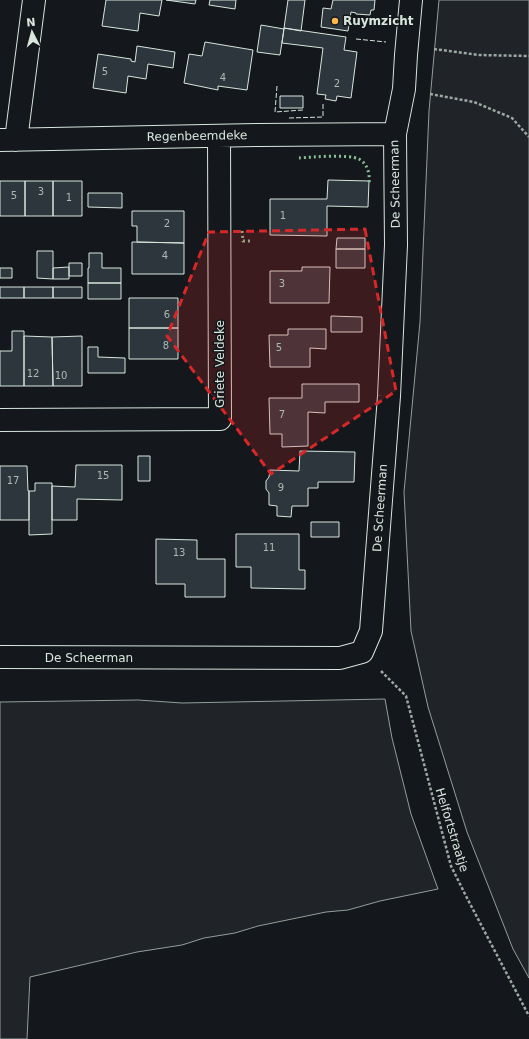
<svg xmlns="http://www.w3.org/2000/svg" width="529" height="1039" font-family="'DejaVu Sans',sans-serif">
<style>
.green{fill:#202428;stroke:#939e99}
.building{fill:#2c363c;stroke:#d8e6dc}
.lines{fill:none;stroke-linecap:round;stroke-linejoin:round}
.minor-casing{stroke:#d8e6dc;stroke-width:24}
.path{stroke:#9da8a2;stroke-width:2.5;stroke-dasharray:3 2;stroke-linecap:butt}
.minor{stroke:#14181c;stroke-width:22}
.hedge{stroke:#8ac095;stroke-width:3;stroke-dasharray:2 3;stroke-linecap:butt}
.fence{stroke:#d8e6dc;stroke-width:1;stroke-dasharray:5 2;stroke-linecap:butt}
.marked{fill:#d62828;fill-opacity:0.2;stroke:#d62828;stroke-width:3;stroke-dasharray:8 5;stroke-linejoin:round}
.poi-dot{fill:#ffb74d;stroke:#14181c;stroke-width:1.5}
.labels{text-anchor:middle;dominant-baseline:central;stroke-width:3;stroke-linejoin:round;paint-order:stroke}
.number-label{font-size:10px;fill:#adbab4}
.poi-label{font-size:12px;font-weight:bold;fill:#d8e6dc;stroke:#14181c;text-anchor:start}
.street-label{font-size:12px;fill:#d8e6dc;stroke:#14181c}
</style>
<rect width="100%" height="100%" fill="#14181c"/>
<path class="green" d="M439,0H529V978L513,949L467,832L428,707L411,631L404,492L420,322L429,111Z
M385,699L392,738L411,814L438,889L380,901L348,910L326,912L258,926L235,933L204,938L182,945L137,952L30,977L27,1039H0V702L138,700L182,703Z"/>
<path class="building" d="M106,0H162L159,16L140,13L138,31L102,26Z
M166,0H196L195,4Z
M210,0H236L235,9L209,5Z
M288,0H305L301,31L284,28Z
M333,0H375L374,10H371L370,15L356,14V13L351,12L348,31L321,27L323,8L331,9Z
M261,25L284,29L280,55L257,52Z
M284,28L346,37L344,50L357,52L351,98L337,96L336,101L325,99L326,95L317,94L323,48L282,43Z
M205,42L253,50L247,90L218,86V90L184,83L189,54L202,56Z
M137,46L175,52L173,68L148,64L146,79L128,76L126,93L93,88L98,54L131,59V61L135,62Z
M280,96H303V108H280Z
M328,180L369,181L368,207L327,206V236L270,235V199H327Z
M0,181H25V216H0Z
M25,181H53V216H25Z
M53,181H82V216H53Z
M88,193H122V208L88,207Z
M132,211H184V243L137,242V226H132Z
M337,238H365V249H336Z
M132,242L184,243V274H132Z
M336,249H365V268H336Z
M37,251H53V279L37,278Z
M89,253H102V268H121V283H88V268H89Z
M69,263H82V276H69Z
M69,267V279H53V268Z
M302,267H330L329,303H270V271H302Z
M0,268H12V278H0Z
M88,283H121V299H88Z
M0,287H24V298H0Z
M24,287H53V298H24Z
M53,287H82V298H53Z
M129,298H178V328H129Z
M331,316L362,317V332H331Z
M129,328H178V359H129Z
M288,329H326V349L310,348V367H270L269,335H288Z
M12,331H24V386H0V351H12Z
M24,336L52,337L53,386H24Z
M82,336V386H53L52,337Z
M88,347H98V357L125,358V373H88Z
M302,384H359V402H325V413L308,412V446L282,447V434H270L269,398H302Z
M300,451L355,452L354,482H318V488H308V506H292L291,517L277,516V506L269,505V493L266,489V481L269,477L270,470L299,471Z
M138,456H150V481H138Z
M76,465H122V500L77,499V520H52V486L75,487Z
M0,466H27L28,491H29V520H0Z
M35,483H52V534L29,535V491H35Z
M311,522H339V537H311Z
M236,534H299V570H305V589L251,588V567H236Z
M156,539L197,540V559H225V597H185V584H156Z"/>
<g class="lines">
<g class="minor-casing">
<path id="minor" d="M0,140L259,135L395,134
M16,140L34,0
M0,420L220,419L219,136
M0,657L340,658L362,652L371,631L389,396L396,245L395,134L404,89L406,55L411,0"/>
</g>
<path class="path" d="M434,49L479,55L529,56
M430,94L474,102L512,118L529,137
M381,671L406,696L451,866L467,898L529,1016"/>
<use href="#minor" class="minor"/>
<path class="hedge" d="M299,158C312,157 349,154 359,159C368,164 370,174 369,184
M242,231L243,241H251"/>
<path class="fence" d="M356,39L386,42
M277,86L275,112L303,110
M289,118L323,117V102"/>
</g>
<path class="marked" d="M365,229L396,391L271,474L167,336L209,232Z"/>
<circle class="poi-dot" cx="335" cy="21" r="4"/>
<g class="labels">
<g class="number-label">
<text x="105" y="71">5</text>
<text x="223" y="77">4</text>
<text x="337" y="83">2</text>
<text x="41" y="191">3</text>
<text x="14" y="195">5</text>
<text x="69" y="197">1</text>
<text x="283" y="215">1</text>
<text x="167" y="223">2</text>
<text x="165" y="255">4</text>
<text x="282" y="283">3</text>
<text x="167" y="314">6</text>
<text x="166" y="345">8</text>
<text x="279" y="347">5</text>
<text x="33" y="373">12</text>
<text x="61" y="375">10</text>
<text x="282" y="414">7</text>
<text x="103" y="475">15</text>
<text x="13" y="480">17</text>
<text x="281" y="487">9</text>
<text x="269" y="547">11</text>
<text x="179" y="552">13</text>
</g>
<g class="poi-label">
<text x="343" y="21">Ruymzicht</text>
</g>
<g class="street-label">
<text transform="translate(197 136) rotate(-1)">Regenbeemdeke</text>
<text transform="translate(395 184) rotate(-91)">De Scheerman</text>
<text transform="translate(220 364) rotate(-90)">Griete Veldeke</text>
<text transform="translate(380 508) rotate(-86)">De Scheerman</text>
<text x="89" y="658">De Scheerman</text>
<text transform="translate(452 830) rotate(73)">Helfortstraatje</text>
</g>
</g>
<g transform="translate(32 32) rotate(354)" stroke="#14181c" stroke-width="3" paint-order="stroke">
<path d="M0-3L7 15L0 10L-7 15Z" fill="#d8e6dc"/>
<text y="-6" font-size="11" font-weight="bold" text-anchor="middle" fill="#d8e6dc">N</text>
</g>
</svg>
